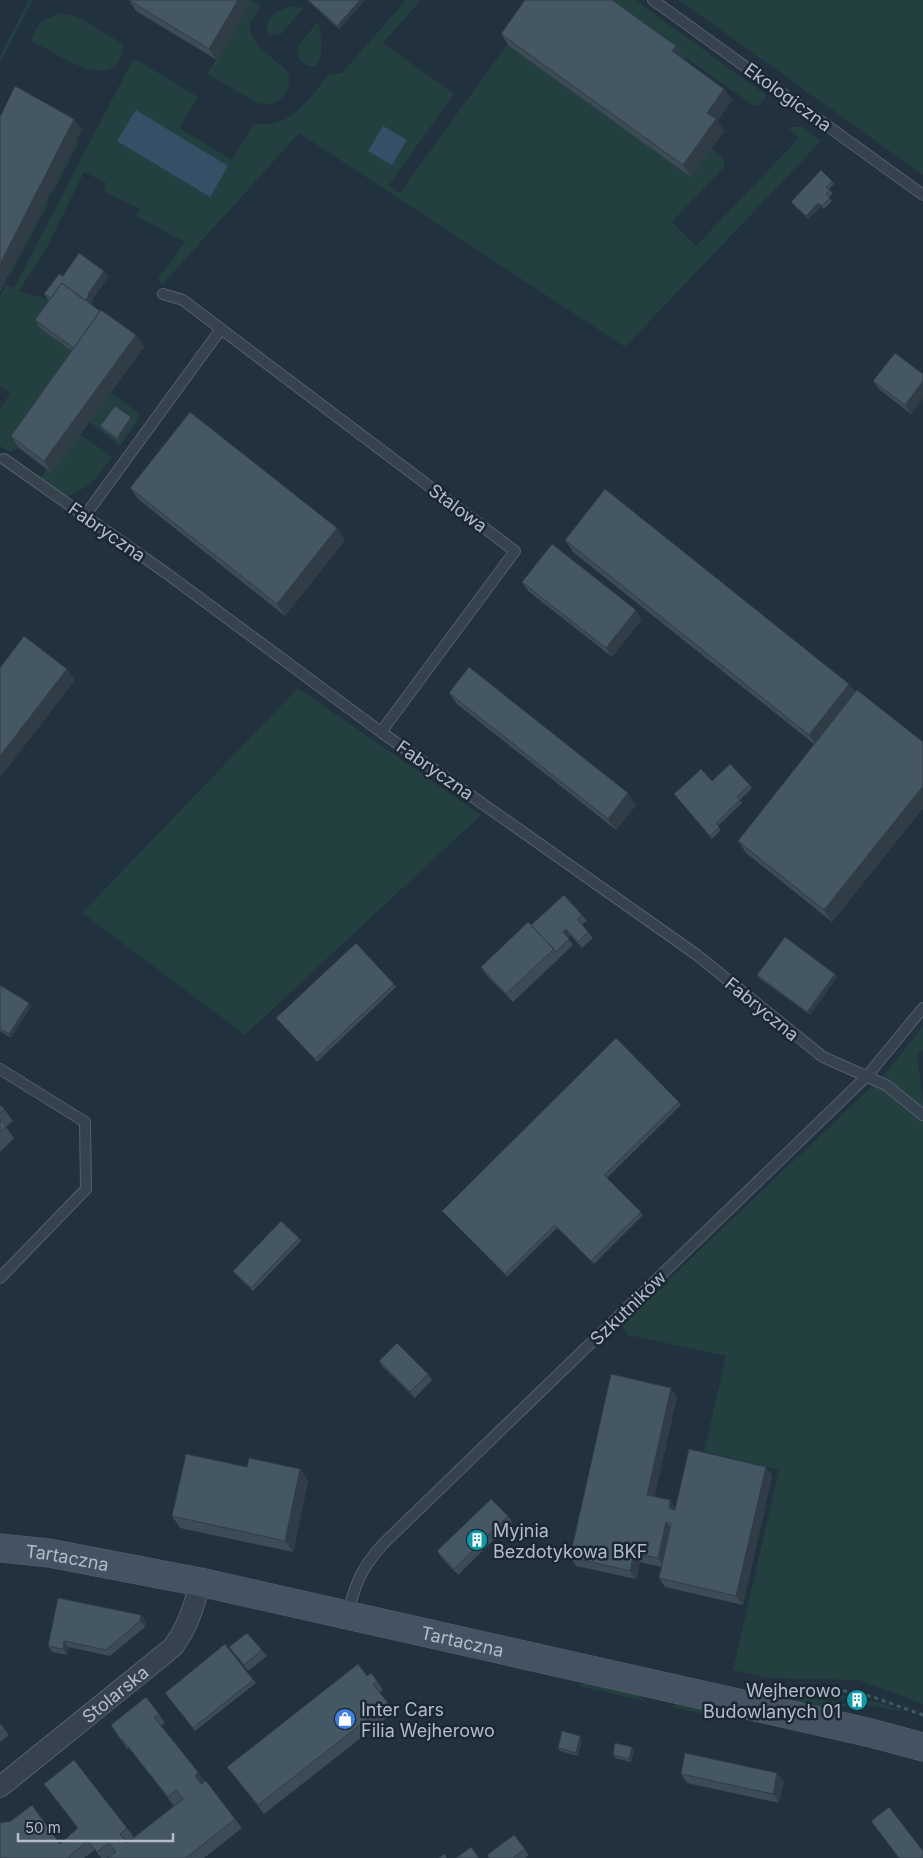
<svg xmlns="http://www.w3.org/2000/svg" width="923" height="1858" font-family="Inter,sans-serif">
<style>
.green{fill:#243f3f}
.water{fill:#354f66}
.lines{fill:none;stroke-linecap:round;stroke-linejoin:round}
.lane-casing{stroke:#54606c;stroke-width:12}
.street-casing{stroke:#54606c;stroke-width:22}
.secondary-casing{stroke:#54606c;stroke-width:29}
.path{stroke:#425b5c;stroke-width:3;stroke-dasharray:4 4;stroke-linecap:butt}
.lane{stroke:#36434e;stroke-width:10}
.street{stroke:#36434e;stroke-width:20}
.secondary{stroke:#445261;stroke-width:28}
.wall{fill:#3c4b56}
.shaded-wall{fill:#313d46}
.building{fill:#465764;stroke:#313d46}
.labels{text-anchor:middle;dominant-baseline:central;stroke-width:5;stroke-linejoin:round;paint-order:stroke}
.street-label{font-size:18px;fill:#b2bdc9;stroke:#1b2833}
.poi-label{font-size:18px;fill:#b2bdc9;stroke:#1b2833;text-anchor:start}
</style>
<rect width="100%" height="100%" fill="#22313e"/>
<path class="green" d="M29,0H33L0,63V56Z
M243,0H252L261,6L250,24C250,46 274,58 288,72C293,87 284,99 270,105L257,103L207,74L250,5Z
M406,0H421L383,43L454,94L389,185L400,193L525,19L509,46L691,176L711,148C719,154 727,158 723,168L672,222L696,246L799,138L788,127H802L821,141L625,347L299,133L162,285L158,278L185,242L136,216L140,209L103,191L106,183L84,172L45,251L19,291L49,300L58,306L83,359L19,448L10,452L0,446V409L10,393L0,386V296L6,284L14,288L132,61L137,60L198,97L179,128L232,160L254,124C292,129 307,100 329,75L342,73Z
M604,0H635L766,95C765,100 761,105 754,106Z
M679,0H923V175Z
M292,6L304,8L281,34L270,35L266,28C268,15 280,9 292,6Z
M58,13L78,17L123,44C120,100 54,52 30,40L40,23Z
M318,21C321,34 325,56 315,66H307L299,59L297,48Z
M77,140L79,142L53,193L50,192Z
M46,201L49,202L10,276L8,275Z
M111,392L139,413L137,422L120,446L89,422Z
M80,434L112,457L90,485L66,497L39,481L47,469L52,472Z
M298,688L481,815L245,1035L82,913Z
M923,1026V1048L917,1056L923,1099V1704L859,1680L769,1678L733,1670L779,1470L704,1451L726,1356L628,1335L621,1325L886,1073Z
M585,1682L639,1694L645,1701L578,1686Z
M815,1694L817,1698L846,1704V1707C828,1706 790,1710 778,1695Z
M822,1694C853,1693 878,1702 906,1712L863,1704L864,1699L851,1696L850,1701Z
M679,1703L729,1712L736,1721L672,1707Z"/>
<path class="water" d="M136,110L228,166L210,197L117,141Z
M383,126L407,140L392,165L368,151Z"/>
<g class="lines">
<g class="lane-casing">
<path id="lane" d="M653,0L923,195
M163,294L183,300L221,329
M4,459L166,573L381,732L697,955L823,1057L886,1085L923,1115
M84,517L221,329L515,551L381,732
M0,1069L85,1122L86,1189L0,1278
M348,1614C355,1583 362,1567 384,1543L867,1076L923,1008"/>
</g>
<g class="street-casing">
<g id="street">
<path id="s1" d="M0,1787L173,1647C188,1626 194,1607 200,1582"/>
</g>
</g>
<g class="secondary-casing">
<g id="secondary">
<path id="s2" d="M0,1548L49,1553L200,1582L871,1733L923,1747"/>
</g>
</g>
<path class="path" d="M803,1692L848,1691L873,1697L923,1715"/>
<use href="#lane" class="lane"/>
<use href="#street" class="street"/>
<use href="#secondary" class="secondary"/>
</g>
<path class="wall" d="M129,0H247L250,4L217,60L136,11Z
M307,0H365L339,29Z
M501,34L676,46L684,57L683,59L724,89L732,100L717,121L724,131L691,177L509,46Z
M832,181L834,184L829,189L833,193L829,197L832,201L824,209L821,206L808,219L791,202Z
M104,271L108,277L92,300L94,301L91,305L136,335L144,347L52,473L19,448L11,436L72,351L41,329L35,320L49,301L44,294L63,276Z
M895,353L911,414L880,390L873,381Z
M134,420L119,441L102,429L100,426Z
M130,488L337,528L345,540L285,616L138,499Z
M565,540L849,684L855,692L923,742V808L832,922L746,853L738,841L814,744L573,552Z
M522,582L642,619L612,657L528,591Z
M449,693L636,805L616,830L457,704Z
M712,781L750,785L752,788L740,800L742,803L718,826L721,830L712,839L674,794Z
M582,915L587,921L582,924L593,938L582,948L570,935L568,938L573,945L513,1002L487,976L481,967L531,925Z
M835,974L837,977L810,1015L759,978L757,975Z
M394,984L396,987L317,1062L276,1018Z
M0,985L29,1003L31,1006L11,1038L0,1031Z
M679,1102L681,1105L607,1178L643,1215L594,1264L557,1228L507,1277L442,1211Z
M0,1105L4,1109L13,1121L6,1127L14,1138L0,1152Z
M299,1238L301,1241L253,1291L235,1274L233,1271Z
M379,1361L428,1374L432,1380L415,1398L383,1367Z
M677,1397L654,1497L675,1508L766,1467L772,1476L743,1605L665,1587L659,1578L662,1567L640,1562L636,1579L576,1566L570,1557Z
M300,1469L308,1481L293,1552L180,1528L172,1516Z
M508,1516L512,1522L458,1575L441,1557L437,1551Z
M58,1598L146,1621L145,1627L110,1656L68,1647L67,1655L52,1652L48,1646Z
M225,1644L256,1683L195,1731L165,1693Z
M229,1647L262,1650L267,1656L248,1671Z
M367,1676L377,1681L383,1690L380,1692L394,1712L264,1814L227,1767Z
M861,1696L863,1700L862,1703L851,1701L849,1698Z
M159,1714L165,1723L161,1726L235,1819L242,1828L204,1858H101L95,1850L84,1858H0L60,1844L78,1828L44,1784L127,1828L134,1837L126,1843H127L174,1806L129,1748L127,1749L121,1740Z
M0,1723L9,1735L0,1742Z
M580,1736L582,1739L578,1756L560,1751L558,1748Z
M632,1747L634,1751L631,1762L615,1758L613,1755Z
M777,1773L784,1782L779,1803L687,1783L681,1774Z
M514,1835L529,1855L525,1858H489Z"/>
<path class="shaded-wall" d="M238,0H247L250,4L217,60L209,49Z
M360,0H365L339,29L337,26Z
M676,46L684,57L680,63L672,51Z
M724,89L732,100L717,121L724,131L691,177L683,165L707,113Z
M74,119L82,130L0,292V264Z
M818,203L821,206L808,219L806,216Z
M104,271L108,277L92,300L94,301L89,308L85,301L88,294Z
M136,335L144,347L52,473L44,461Z
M923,381V399L911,414L905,405Z
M131,417L134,420L119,441L117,438Z
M337,528L345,540L285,616L277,604Z
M636,610L642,619L612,657L606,648Z
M67,669L75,680L0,778V756Z
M849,684L857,696L817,746L809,735Z
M923,786V808L832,922L824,910Z
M628,793L636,805L616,830L608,819Z
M566,929L570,935L567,938L563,932Z
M835,974L837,977L810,1015L807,1012Z
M29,1003L31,1006L11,1038L9,1034Z
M671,1388L677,1397L653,1504L647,1495Z
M766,1467L772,1476L743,1605L736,1596Z
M300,1469L308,1481L293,1552L285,1541Z
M670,1500L676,1509L675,1517L669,1508Z
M666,1522L672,1531L664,1567L658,1558Z
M634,1553L640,1562L636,1579L630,1571Z
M141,1615L146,1621L145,1627L140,1621Z
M64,1641L68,1647L67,1655L63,1649Z
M861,1696L863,1700L862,1703L860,1700Z
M580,1736L582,1739L578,1756L576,1753Z
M632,1747L634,1751L631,1762L629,1759Z
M198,1772L205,1781L201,1785L195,1776Z
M777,1773L784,1782L779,1803L773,1794Z"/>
<path class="building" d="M129,0H238L209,49Z
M308,0H360L337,26Z
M525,0H612L676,46L672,51L724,89L707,113L716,119L683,165L501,34Z
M15,86L74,119L0,264V117Z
M821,170L832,181L826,187L830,190L826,194L830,198L822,206L818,203L806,216L791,202Z
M79,253L104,271L88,294L89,295L85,301L62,283L51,298L44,294L59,274L63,276Z
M62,283L100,311L74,348L35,320Z
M101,310L136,335L44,461L11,436Z
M895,353L923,374V381L905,405L873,381Z
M115,406L131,417L117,438L100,426Z
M190,412L337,528L277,604L130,488Z
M605,489L849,684L809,735L565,540Z
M552,544L636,610L606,648L522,582Z
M24,636L67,669L0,756V668Z
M469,667L628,793L608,819L449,693Z
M857,690L923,742V786L824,910L738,841Z
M730,764L750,785L737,797L740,800L716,823L719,827L710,836L674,794L701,769L712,781Z
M564,895L582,915L577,919L588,932L578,942L566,929L563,932L569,939L556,952L531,925Z
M528,922L554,949L506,994L481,967Z
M785,937L835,974L807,1012L757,975Z
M356,943L394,984L315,1059L276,1018Z
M0,985L29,1003L9,1034L0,1029Z
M616,1038L679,1102L604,1175L641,1212L591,1261L555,1225L505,1274L442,1211Z
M0,1105L4,1109L0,1114Z
M0,1120L6,1126L0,1132Z
M281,1221L299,1238L251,1288L233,1271Z
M397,1343L428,1374L410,1392L379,1361Z
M611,1374L671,1388L647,1495L670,1500L669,1508L675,1510L689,1449L766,1467L736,1596L659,1578L671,1524L666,1522L658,1558L634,1553L630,1571L570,1557Z
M186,1454L247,1467L249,1458L300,1469L285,1541L172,1516Z
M491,1499L508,1516L454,1569L437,1551Z
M58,1598L141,1615L140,1621L106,1650L64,1641L63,1649L48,1646Z
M247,1633L262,1650L244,1665L229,1647Z
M225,1644L253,1680L193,1728L165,1693Z
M358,1664L367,1676L371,1673L377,1681L373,1684L388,1703L258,1805L227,1767Z
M849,1694L861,1696L860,1700L849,1698Z
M146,1697L159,1714L154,1717L198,1772L195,1776L201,1784L206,1781L235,1819L186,1858H107L116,1852L109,1843L97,1852L88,1841L69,1856L70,1858H0V1823L11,1821L32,1805L60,1844L78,1828L44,1784L74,1760L127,1828L120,1834L127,1843L183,1799L176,1790L168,1797L122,1739L121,1740L111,1725Z
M0,1723L4,1729L0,1733Z
M562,1731L580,1736L576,1753L558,1748Z
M615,1743L632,1747L629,1759L613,1755Z
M685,1753L777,1773L773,1794L681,1774Z
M889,1807L923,1851V1858H899L871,1821Z
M514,1835L525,1849L513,1858H489L487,1855Z
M471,1847L479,1858H456Z
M444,1854L447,1858H439Z"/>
<defs>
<g id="building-disc" transform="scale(1.125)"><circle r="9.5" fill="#0f9aa8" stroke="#1b2833"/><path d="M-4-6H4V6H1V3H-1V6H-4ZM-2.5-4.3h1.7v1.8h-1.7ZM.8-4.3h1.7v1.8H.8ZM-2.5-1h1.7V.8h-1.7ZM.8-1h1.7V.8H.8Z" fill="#fff"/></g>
<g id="shop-disc" transform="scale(1.125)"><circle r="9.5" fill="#3f7fe0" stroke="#1b2833"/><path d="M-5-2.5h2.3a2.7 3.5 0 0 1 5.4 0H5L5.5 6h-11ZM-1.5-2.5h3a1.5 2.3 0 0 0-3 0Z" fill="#fff"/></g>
</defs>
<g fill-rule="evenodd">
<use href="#building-disc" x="477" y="1540"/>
<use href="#building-disc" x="857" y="1700"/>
<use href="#shop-disc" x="345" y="1719"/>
</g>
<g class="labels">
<g class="street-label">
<text transform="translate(788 97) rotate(36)">Ekologiczna</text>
<text transform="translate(458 508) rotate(37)">Stalowa</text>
<text transform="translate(107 532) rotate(35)">Fabryczna</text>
<text transform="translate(435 770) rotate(35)">Fabryczna</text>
<text transform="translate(762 1009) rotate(39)">Fabryczna</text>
<text transform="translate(628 1308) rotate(-44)">Szkutników</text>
<text stroke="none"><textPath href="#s2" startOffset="68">Tartaczna</textPath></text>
<text stroke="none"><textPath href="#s2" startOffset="472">Tartaczna</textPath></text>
<text stroke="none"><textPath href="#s1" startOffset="148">Stolarska</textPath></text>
</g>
<g class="poi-label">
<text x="493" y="1530">Myjnia<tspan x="493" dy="21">Bezdotykowa BKF</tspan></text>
<text x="841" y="1690" text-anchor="end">Wejherowo<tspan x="841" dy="21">Budowlanych 01</tspan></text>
<text x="361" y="1709">Inter Cars<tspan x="361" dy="21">Filia Wejherowo</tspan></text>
</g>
</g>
<path d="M18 1833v8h155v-8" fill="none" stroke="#b2bdc9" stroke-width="2.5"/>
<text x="25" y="1833" font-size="15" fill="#b2bdc9" stroke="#1b2833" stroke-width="4" paint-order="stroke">50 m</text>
</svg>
